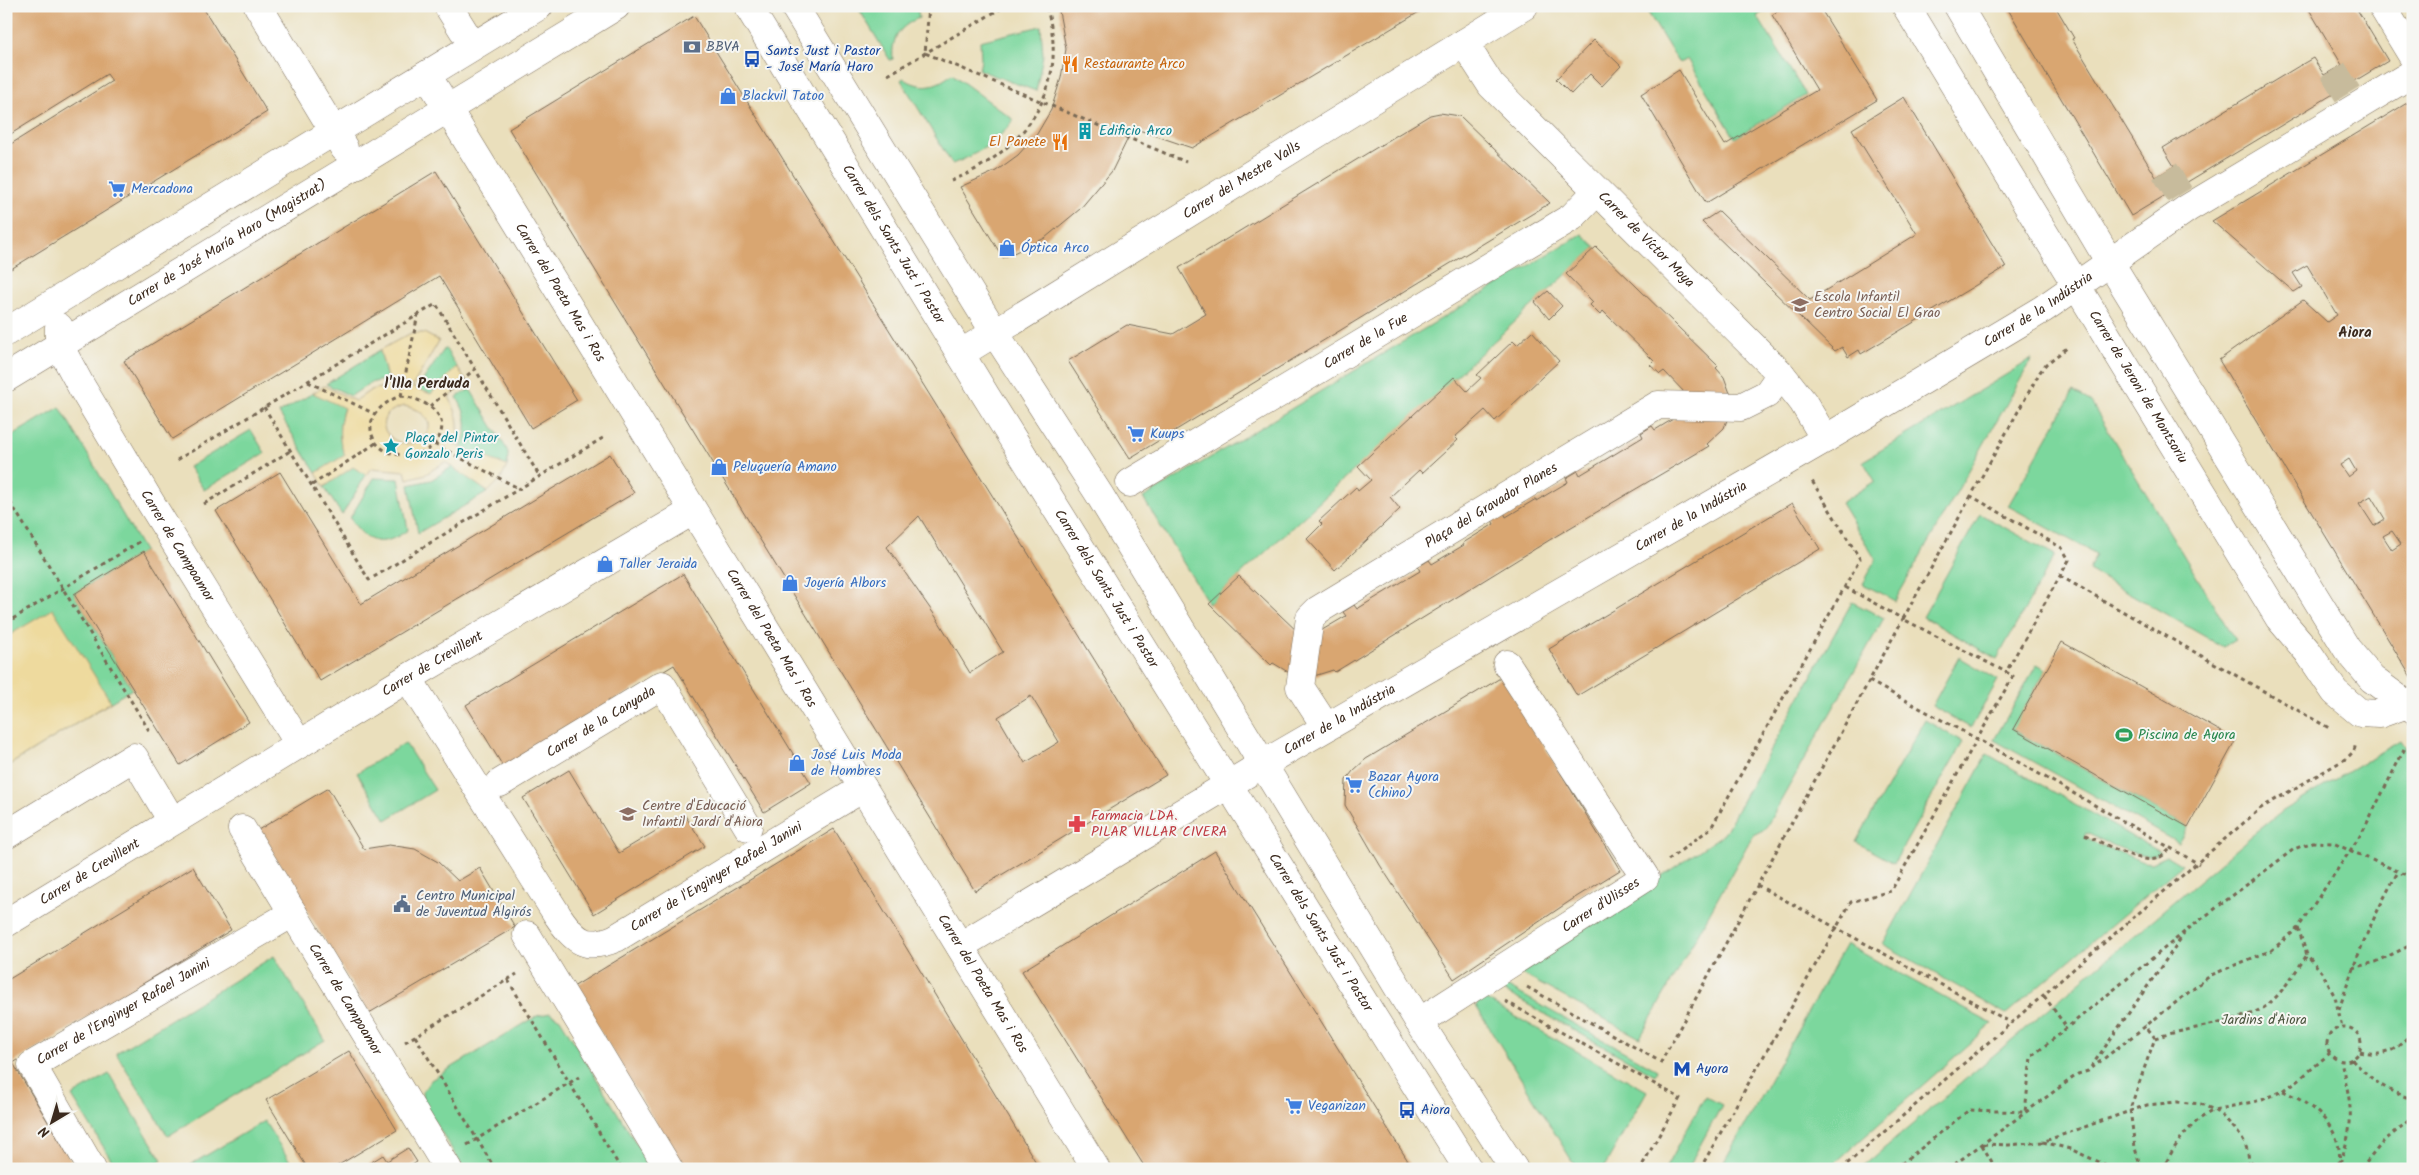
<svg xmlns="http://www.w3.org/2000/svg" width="2419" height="1175" font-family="Kalam,sans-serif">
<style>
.green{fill:#7cd79d;stroke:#5c805e}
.sand{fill:#eeda9e;stroke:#94825e;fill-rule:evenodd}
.building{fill:#d9a671;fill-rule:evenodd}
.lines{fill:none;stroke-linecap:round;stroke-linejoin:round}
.minor-tunnel{stroke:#c7bb9c;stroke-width:28;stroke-dasharray:28 14;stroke-linecap:butt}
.minor-casing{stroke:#786955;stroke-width:29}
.path{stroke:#786955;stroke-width:3;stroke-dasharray:4 4;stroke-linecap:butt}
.minor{stroke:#fff;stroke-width:28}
.labels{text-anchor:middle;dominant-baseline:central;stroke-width:4;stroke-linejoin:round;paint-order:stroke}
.service-label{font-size:14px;fill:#4e5e75;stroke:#f6f6f2;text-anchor:start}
.transit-label{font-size:14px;fill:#164399;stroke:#f6f6f2;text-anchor:start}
.food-label{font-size:14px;fill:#c56008;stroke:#f6f6f2;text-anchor:start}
.shop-label{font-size:14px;fill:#366cbe;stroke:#f6f6f2;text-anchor:start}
.culture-label{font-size:14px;fill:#0d838f;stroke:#f6f6f2;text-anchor:start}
.street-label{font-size:14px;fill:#3b2a1e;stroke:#f6f6f2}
.education-label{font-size:14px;fill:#785e54;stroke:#f6f6f2;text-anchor:start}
.leisure-label{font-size:14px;fill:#27864d;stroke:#f6f6f2;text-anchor:start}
.health-label{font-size:14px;fill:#be3a42;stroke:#f6f6f2;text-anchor:start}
.park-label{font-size:14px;fill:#4b553e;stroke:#f6f6f2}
.neighbourhood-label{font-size:15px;font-weight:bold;fill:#3b2a1e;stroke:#f6f6f2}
</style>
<rect width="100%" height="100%" fill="#f6f6f2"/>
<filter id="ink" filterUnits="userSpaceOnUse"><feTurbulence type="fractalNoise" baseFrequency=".02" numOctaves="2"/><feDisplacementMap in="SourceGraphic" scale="10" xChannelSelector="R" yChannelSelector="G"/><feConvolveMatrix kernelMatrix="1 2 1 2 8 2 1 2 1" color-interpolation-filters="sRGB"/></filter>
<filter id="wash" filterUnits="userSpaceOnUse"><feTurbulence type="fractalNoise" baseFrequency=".0096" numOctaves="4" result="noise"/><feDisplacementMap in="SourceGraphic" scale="20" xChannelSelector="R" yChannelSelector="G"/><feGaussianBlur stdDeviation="1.12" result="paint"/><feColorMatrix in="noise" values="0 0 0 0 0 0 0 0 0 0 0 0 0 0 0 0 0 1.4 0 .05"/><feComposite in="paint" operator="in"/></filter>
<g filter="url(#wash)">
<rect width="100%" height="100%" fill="#eadfbc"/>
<path class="green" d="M857,6H917L919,18C900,26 891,38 893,59L890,60Z
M1644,6H1773L1757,16L1806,95L1735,138L1687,59L1679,63Z
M1041,26L1043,55L1036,91L979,70L981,60L980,41Z
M952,74L1014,120C998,141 977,155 952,164L901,80L903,78C921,90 936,87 952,74Z
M1582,234L1596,247L1209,604L1143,498Z
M445,348L457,367L431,394L417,389Z
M380,350L387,379L370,383L351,396L326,384Z
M2032,359L1895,601L1863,584L1876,560L1841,503L1875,481L1863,461Z
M470,389L506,448L508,453L507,466L461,448C469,426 468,418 457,397Z
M2073,392L2090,401L2235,640L2223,647L2089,570L2096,554L2008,506Z
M313,393L344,407C339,422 337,440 345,455L316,473L279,413Z
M60,407L144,551L74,594L132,689L6,767V439Z
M251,430L265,453L204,490L189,467Z
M353,467L366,475L342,515L324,487Z
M452,467L488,492L418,533L409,485L431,480Z
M374,478L399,479L408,530C382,548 367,545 350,518Z
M1980,514L2055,555L1997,659L1923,617Z
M1852,602L1884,618L1765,829L1753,835L1640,1038L1518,972L1724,834Z
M1959,657L1998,680L1971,728L1932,706Z
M2037,664L2046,669L2013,730L2188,827L2178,843L1994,740Z
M1925,720L1963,742L1894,863L1856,842Z
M2400,741L2413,761L2412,1169H1860L2249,838L2283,811Z
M405,743L435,790L386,820L357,773Z
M1987,754L2161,853C2142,862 2105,841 2086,833L2084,838L2144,862L2152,863L2167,856L2182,865L2006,1014L1883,944Z
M1846,944L1992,1024L1828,1169H1720Z
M274,956L325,1040L168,1136L116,1053Z
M1501,983L1657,1070L1655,1075L1496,987Z
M1481,997L1647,1091L1603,1169H1577L1476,1006Z
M550,1013L560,1019L652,1169H464L423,1102V1091L431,1080L537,1016Z
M109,1074L162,1160L147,1169H117L72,1096Z
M1705,1096L1722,1105L1687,1169H1665Z
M264,1121L295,1169L185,1168Z"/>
<path class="sand" d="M411,333H424L439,341L412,387L431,394L457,367L467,383L449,397C458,414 461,427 455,445L507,466L501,479L488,492L445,462L426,474L407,479L405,471L371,468L366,475L353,467L324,487L316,473L345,455C337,440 339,423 344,408L313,393L324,386L355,401L371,390L389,386L380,350ZM404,406C418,408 439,421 424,437C401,460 358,418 404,406Z
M53,609L111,702L6,767V637Z"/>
<g id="blocks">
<path class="building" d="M6,6H202L267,112L6,272V147L112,81L107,74L6,137Z
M1058,6H1429L1192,148L1133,128L1112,171L1080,209L1045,238L1003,258L960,187L996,171L1018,155L1037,134L1051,110L1061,78L1066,49Z
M1785,6H1819L1877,100L1706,203L1641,94L1679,70L1725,145L1817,90L1772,15Z
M2006,6H2055L2074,38L2072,39L2156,177L2174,166L2163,148L2299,66L2313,58L2324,75L2342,65L2307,6H2355L2388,61L2131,216Z
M694,16L1166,775L975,891L509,129ZM919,516L1003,652L970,673L936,617L887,547ZM1031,696L1059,742L1025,763L998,717Z
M1594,40L1621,66L1602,86L1590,74L1571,94L1556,79Z
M1904,97L2006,267L1861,354L1859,350L1848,357L1842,347L1835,351L1702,222L1719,211L1810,300L1917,234L1852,129Z
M2412,100L2413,676L2411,677L2219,360L2303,300L2327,322L2337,315L2307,265L2293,273L2302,287L2294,292L2212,221ZM2349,459L2356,471L2348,477L2340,465ZM2371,496L2385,519L2374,526L2359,503ZM2392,531L2401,544L2392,550L2383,536Z
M1440,113L1460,116L1550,203L1130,458L1068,361L1127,325L1173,334L1206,314L1179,268L1430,115Z
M436,171L577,400L531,428L439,276L172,439L124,361Z
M1596,247L1718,366L1716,368L1724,377L1731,396L1730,412L1724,428L1707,444L1709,446L1556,536L1335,672L1333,670L1311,677L1293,675L1273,663L1271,665L1209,604L1239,576L1300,634L1312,636L1346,616L1343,612L1354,605L1357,609L1420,571L1418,567L1429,560L1432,564L1464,545L1463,543L1494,524L1492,520L1504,512L1506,517L1536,499V501L1568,482L1566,478L1578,471L1580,475L1643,437L1641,433L1652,426L1655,430L1683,413L1686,394L1664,371L1660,374L1650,365L1654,361L1603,311L1600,315L1590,305L1593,302L1566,274Z
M1548,291L1562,306L1549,319L1535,302Z
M1532,331L1559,361L1495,421L1485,410L1455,437L1458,440L1422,473L1419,470L1390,497L1400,509L1335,570L1307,539L1322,524L1319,521L1356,487L1358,491L1371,480L1358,466L1454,377L1467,391L1481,378L1477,375L1513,341L1517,345Z
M610,454L634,493L320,681L216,511L280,472L361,604Z
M1792,503L1820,549L1577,696L1549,649Z
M144,551L249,722L180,765L74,594Z
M683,574L811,783L764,812L674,665L504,768L466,705Z
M2062,642L2236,740L2188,827L2013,729Z
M1502,677L1620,870L1573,899L1454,979L1380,865L1345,805L1346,780L1353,771L1366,759Z
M569,770L619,853L684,814L705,846L594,914L523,798Z
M328,788L364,849L389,845L415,849L438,862L458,881L480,868L515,927L369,1013L258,830Z
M834,829L932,990L1040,1169H684L573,987Z
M1215,851L1413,1169H1146L1022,971Z
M193,867L231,930L13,1063L76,1169H11L6,1160V981Z
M349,1051L397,1130L332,1169H308L266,1100Z
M408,1148L417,1162L406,1169H360L383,1155L387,1161Z"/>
</g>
</g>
<g filter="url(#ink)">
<use href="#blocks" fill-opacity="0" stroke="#786955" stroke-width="1"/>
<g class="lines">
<path class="minor-tunnel" d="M2333,70L2355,106
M2165,171L2188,208"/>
<g class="minor-casing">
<g id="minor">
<path d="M258,6L344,148"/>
<path d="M448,6L473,46"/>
<path id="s1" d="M748,6L986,396L1468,1169"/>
<path d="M794,6L995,333L1099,494L1419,1022L1514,1169"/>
<path id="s2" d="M1906,6L2279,618L2308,652L2335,692L2360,713L2379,714L2413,702"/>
<path d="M1958,6L2109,261L2347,649L2372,679L2413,709"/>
<path d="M2382,6L2413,57"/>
<path id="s3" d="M1464,43L1491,85L1781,374L1803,402L1825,439"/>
<path id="s4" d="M427,75L1096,1169"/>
<path id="s5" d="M59,327V345L81,386L149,500L299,744"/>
<path d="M6,332L539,6"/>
<path id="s6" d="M960,354L1524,6"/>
<path id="s7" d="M6,378L616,6"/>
<path id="s8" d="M1130,483L1572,217L1596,192"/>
<path id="s9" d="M408,678L558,916C575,941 586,951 616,938L863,788"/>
<path id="s10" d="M1326,727L1300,687L1310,618L1318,610L1658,405L1741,407L1767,394L1781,374"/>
<path id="s11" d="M500,783L662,685L748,827"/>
<path id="s12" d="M242,829L448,1169"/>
<path d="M6,835L134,757L172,821"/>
<path id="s13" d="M6,923L408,678L693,511"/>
<path d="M527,935L669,1169"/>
<path id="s14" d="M960,946L1263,764L1825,439L2043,309L2188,208L2413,73"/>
<path id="s15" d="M1419,1022L1645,877L1507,664"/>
<path id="s16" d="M92,1169L32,1065L293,913"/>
</g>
</g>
<path class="path" d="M929,6L925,53L1186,162
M888,75L1005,6
M951,181C1025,151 1072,88 1046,6
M308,382L375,414
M401,396C423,398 455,416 436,442C424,459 386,460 375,441C362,420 382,402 401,396Z
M401,396L418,314
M430,406L475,369
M264,407L369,580L606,436
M434,444L520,489
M177,460L436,304L540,477
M312,485L376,443
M6,495L150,732
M1971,496L1903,619L2006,672
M204,504L290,451
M2060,576L2329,728
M6,623L141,541
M1869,681L1979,740L2199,864
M2085,835C2102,842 2138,863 2155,859C2162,857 2166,853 2171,848
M1668,860L1711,828L1860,559L1812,481
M1757,885L2012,1023
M2298,928L2307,955L2322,972L2335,997L2342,1027
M2352,968L2376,962L2413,944
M508,980L621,1169
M1527,987L1661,1062L1903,619L1845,587
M2044,996L2067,1028
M1505,1001L1680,1098L1640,1169
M2339,1010C2354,961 2373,916 2398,872
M2327 1044a17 17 0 1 1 34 0a17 17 0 1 1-34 0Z
M415,1036L495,1169
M2155,1038C2184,1028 2245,1022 2266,1006C2282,994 2295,972 2307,955
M405,1042L517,974
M2360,1052C2383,1059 2401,1049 2413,1029
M2352,1059C2370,1079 2387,1092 2413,1099
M2091,1067L2184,934
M2283,1091C2314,1105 2347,1130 2338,1169
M2043,1142L2070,1149L2115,1169
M1983,1144L2009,1145L2042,1142L2147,1105L2177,1102L2201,1104L2214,1110L2262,1100L2283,1091L2301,1078L2330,1053
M467,1145L579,1077
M1982,1145L1996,1169
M2250,1161L2256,1169
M2340,1163C2356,1119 2351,1105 2341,1061
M1700,1169L1851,902L1891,891L2013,676L2006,672L2069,560L2062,548L1971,496L2040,372L2046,364L2067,348
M1841,1169L2261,808L2347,758L2354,751L2356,743
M1895,1169L1969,1110L2025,1112L2031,1057L2187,930L2294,849L2313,842L2333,843L2413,878
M1948,1169L2078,1074L2088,1071L2211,975L2272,950L2298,928L2362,833L2405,748
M2091,1169L2105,1163
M2141,1169L2135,1148L2130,1109L2155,1038L2145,1025
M2163,1169C2174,1145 2190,1122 2214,1110C2231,1122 2255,1146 2247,1169
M2361,1169L2383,1142L2413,1117"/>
<use href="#minor" class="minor"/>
</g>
</g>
<defs>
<g id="bank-bare" transform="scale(1.35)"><path d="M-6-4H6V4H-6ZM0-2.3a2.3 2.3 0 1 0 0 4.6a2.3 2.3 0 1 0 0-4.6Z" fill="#5c6f8a" stroke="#f6f6f2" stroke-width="2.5" paint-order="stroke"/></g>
<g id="bus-bare" transform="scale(1.35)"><path d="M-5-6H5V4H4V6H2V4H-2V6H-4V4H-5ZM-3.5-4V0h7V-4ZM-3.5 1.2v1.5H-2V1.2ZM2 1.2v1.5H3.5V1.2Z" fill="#1a4fb4" stroke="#f6f6f2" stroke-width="2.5" paint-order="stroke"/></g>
<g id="restaurant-bare" transform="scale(1.35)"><path d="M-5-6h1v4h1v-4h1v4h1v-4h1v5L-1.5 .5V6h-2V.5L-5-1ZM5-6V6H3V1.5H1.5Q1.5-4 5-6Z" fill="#e8710a" stroke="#f6f6f2" stroke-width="2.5" paint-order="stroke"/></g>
<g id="shop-bare" transform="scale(1.35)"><path d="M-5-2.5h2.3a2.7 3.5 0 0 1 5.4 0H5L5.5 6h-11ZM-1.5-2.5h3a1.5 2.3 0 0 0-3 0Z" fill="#3f7fe0" stroke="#f6f6f2" stroke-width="2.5" paint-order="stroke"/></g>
<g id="building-bare" transform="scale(1.35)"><path d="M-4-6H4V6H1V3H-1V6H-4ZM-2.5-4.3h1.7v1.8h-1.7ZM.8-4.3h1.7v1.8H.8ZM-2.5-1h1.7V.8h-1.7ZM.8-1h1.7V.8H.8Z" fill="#0f9aa8" stroke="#f6f6f2" stroke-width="2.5" paint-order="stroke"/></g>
<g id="supermarket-bare" transform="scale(1.35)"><path d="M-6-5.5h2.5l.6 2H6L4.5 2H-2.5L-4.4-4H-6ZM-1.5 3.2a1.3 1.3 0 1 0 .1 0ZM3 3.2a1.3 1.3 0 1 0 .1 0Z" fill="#3f7fe0" stroke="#f6f6f2" stroke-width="2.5" paint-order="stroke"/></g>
<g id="school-bare" transform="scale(1.35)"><path d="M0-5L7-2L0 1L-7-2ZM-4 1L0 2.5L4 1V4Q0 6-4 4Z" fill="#8d6e63" stroke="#f6f6f2" stroke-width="2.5" paint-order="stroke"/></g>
<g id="sight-bare" transform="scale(1.35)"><path d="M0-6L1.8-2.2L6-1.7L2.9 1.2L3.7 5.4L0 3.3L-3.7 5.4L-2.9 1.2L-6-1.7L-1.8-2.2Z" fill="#0f9aa8" stroke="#f6f6f2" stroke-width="2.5" paint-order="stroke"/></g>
<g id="stadium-bare" transform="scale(1.35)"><path d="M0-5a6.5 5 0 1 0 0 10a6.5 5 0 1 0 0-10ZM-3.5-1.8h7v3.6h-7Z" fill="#2e9e5b" stroke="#f6f6f2" stroke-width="2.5" paint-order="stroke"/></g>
<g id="pharmacy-bare" transform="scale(1.35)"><path d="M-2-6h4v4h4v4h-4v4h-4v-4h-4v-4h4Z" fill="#e0444e" stroke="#f6f6f2" stroke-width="2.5" paint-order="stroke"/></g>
<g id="civic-bare" transform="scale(1.35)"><path d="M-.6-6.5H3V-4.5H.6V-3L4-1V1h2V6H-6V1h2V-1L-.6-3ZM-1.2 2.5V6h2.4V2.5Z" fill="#5c6f8a" stroke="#f6f6f2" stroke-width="2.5" paint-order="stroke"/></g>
<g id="metro-bare" transform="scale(1.35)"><path d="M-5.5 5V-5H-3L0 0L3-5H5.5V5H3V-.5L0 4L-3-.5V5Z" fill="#1a4fb4" stroke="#f6f6f2" stroke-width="2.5" paint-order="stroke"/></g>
</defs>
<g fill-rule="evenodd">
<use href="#bank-bare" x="692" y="47"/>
<use href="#bus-bare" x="752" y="59"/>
<use href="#restaurant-bare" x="1070" y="64"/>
<use href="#shop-bare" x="728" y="96"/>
<use href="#building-bare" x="1085" y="131"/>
<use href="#restaurant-bare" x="1060" y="142"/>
<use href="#supermarket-bare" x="117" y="189"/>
<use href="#shop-bare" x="1007" y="248"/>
<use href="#school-bare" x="1800" y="305"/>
<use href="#supermarket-bare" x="1136" y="434"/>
<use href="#sight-bare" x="391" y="446"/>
<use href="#shop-bare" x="719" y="467"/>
<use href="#shop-bare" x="605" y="564"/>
<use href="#shop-bare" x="790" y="583"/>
<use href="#stadium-bare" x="2124" y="735"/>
<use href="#shop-bare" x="797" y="763"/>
<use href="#supermarket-bare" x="1354" y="785"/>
<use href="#school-bare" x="628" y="814"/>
<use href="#pharmacy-bare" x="1077" y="824"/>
<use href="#civic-bare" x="402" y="904"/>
<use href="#metro-bare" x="1682" y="1069"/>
<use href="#supermarket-bare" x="1294" y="1106"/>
<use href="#bus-bare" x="1407" y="1110"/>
</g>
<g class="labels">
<g class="service-label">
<text x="706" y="47">BBVA</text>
<text x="416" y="896">Centro Municipal<tspan x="416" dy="16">de Juventud Algirós</tspan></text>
</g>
<g class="transit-label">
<text x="766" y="51">Sants Just i Pastor<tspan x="766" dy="16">- José María Haro</tspan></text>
<text x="1696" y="1069">Ayora</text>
<text x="1421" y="1110">Aiora</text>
</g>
<g class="food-label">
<text x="1084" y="64">Restaurante Arco</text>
<text x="1046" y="142" text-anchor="end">El Panete</text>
</g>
<g class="shop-label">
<text x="742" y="96">Blackvil Tatoo</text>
<text x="131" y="189">Mercadona</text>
<text x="1021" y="248">Óptica Arco</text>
<text x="1150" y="434">Kuups</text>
<text x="733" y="467">Peluquería Amano</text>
<text x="619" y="564">Taller Jeraida</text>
<text x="804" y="583">Joyería Albors</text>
<text x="811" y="755">José Luis Moda<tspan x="811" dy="16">de Hombres</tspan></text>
<text x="1368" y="777">Bazar Ayora<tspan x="1368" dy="16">(chino)</tspan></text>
<text x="1308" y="1106">Veganizan</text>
</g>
<g class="culture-label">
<text x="1099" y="131">Edificio Arco</text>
<text x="405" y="438">Plaça del Pintor<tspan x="405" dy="16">Gonzalo Peris</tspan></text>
</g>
<g class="street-label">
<text stroke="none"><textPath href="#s6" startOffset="331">Carrer del Mestre Valls</textPath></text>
<text stroke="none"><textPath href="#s3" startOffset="269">Carrer de Víctor Moya</textPath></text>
<text stroke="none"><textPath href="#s7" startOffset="259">Carrer de José María Haro (Magistrat)</textPath></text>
<text stroke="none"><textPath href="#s1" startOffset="279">Carrer dels Sants Just i Pastor</textPath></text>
<text stroke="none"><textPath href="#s4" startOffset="255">Carrer del Poeta Mas i Ros</textPath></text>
<text stroke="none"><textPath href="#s14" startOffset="1252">Carrer de la Indústria</textPath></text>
<text stroke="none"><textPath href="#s8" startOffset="275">Carrer de la Fue</textPath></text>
<text stroke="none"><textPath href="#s2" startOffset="446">Carrer de Jeroni de Montsoriu</textPath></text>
<text stroke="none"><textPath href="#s10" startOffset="331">Plaça del Gravador Planes</textPath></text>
<text stroke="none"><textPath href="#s14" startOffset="848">Carrer de la Indústria</textPath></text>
<text stroke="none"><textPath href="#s5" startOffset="251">Carrer de Campoamor</textPath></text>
<text stroke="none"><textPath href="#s1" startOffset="684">Carrer dels Sants Just i Pastor</textPath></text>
<text stroke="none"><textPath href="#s4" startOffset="660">Carrer del Poeta Mas i Ros</textPath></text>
<text stroke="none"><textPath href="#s13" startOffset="499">Carrer de Crevillent</textPath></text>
<text stroke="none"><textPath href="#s14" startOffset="442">Carrer de la Indústria</textPath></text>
<text stroke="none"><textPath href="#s11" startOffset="118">Carrer de la Canyada</textPath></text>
<text stroke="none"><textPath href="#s13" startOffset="98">Carrer de Crevillent</textPath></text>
<text stroke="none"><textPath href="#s9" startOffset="469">Carrer de l'Enginyer Rafael Janini</textPath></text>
<text stroke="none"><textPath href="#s15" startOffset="216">Carrer d'Ulisses</textPath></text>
<text stroke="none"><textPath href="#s1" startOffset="1089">Carrer dels Sants Just i Pastor</textPath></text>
<text stroke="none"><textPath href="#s4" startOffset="1065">Carrer del Poeta Mas i Ros</textPath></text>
<text stroke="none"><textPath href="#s12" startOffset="199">Carrer de Campoamor</textPath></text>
<text stroke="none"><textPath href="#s16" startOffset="226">Carrer de l'Enginyer Rafael Janini</textPath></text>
</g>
<g class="education-label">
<text x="1814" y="297">Escola Infantil<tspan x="1814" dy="16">Centro Social El Grao</tspan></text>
<text x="642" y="806">Centre d'Educació<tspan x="642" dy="16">Infantil Jardí d'Aiora</tspan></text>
</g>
<g class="leisure-label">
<text x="2138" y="735">Piscina de Ayora</text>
</g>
<g class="health-label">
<text x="1091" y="816">Farmacia LDA.<tspan x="1091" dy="16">PILAR VILLAR CIVERA</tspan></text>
</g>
<g class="park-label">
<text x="2264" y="1020">Jardins d'Aiora</text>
</g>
<g class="neighbourhood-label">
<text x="2355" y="333">Aiora</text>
<text x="427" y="384">l'Illa Perduda</text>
</g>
</g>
<rect width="2419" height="1175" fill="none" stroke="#f6f6f2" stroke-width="25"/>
<g transform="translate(52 1122) rotate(218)" stroke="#f6f6f2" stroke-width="4" paint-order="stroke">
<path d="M0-4L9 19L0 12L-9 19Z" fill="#3b2a1e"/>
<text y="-8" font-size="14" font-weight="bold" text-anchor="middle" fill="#3b2a1e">N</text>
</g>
</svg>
